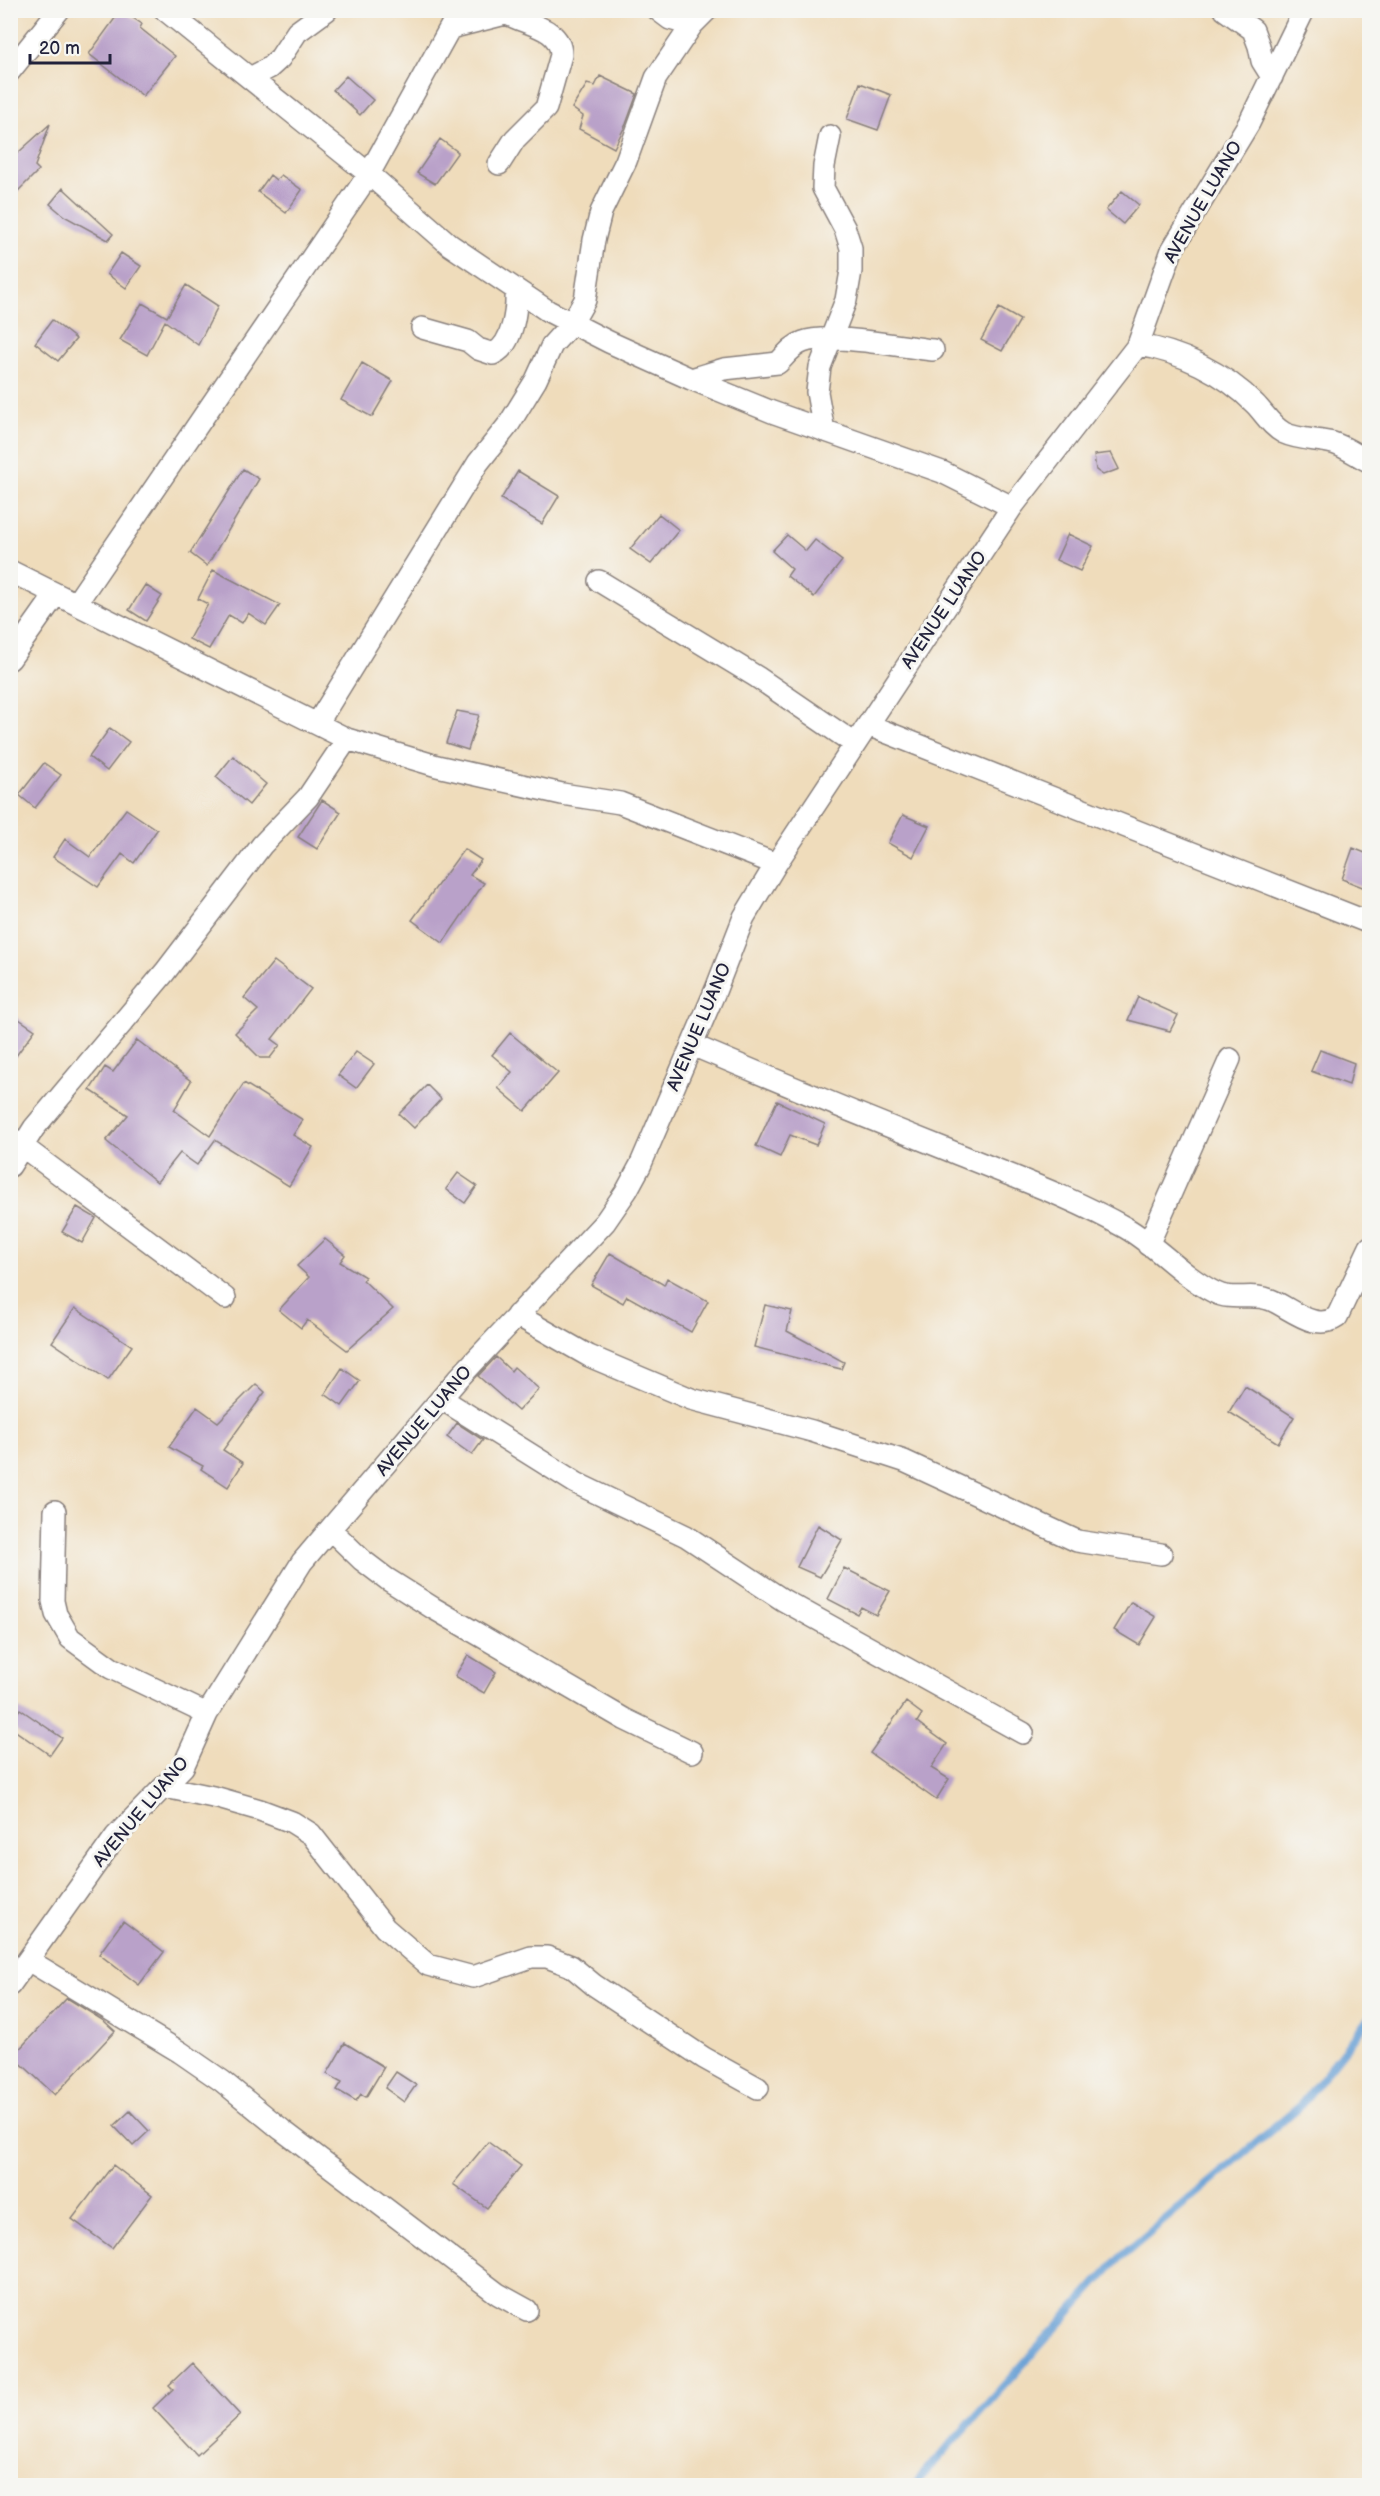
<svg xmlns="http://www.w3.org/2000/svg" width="1380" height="2496" font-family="'Balsamiq Sans',sans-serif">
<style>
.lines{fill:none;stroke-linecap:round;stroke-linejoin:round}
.stream{stroke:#659ed4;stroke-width:8}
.building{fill:#b9a1c9}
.minor-casing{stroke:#887f7b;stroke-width:24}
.minor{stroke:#fff;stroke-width:21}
.labels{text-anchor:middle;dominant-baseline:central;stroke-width:6;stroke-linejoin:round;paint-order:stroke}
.street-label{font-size:18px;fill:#22223b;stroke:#f6f6f2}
</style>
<rect width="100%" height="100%" fill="#f6f6f2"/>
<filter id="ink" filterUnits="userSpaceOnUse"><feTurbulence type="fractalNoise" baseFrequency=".0167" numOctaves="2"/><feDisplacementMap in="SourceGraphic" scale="12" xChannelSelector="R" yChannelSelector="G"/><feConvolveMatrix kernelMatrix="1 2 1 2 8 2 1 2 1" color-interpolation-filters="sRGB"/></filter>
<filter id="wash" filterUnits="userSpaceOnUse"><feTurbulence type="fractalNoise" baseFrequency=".008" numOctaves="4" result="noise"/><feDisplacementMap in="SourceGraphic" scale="24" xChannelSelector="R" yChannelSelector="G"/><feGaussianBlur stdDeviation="1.35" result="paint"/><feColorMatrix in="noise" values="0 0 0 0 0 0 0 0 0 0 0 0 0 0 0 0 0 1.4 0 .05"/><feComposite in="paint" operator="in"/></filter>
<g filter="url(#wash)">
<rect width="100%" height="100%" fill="#efdcbb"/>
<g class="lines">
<path class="stream" d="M913,2486L1119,2258L1299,2107L1370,2018"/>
</g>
<g id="blocks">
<path class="building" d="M121,10L142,24L140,28L175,56L143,96L89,54Z
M346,76L373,100L360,115L333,90Z
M600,76L637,94L626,124L614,148L579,129L583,116L572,108L587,84L595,86Z
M860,83L891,95L878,130L847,119Z
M50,124L35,166L39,170L10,199V160Z
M440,139L458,152L435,184L417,173Z
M270,175L276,180L281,175L302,190L286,213L258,192Z
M63,188L113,234L108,240L64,216L50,204Z
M1122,191L1139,205L1123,224L1106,210Z
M121,253L141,266L126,288L107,274Z
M186,285L218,306L198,345L165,321L147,355L120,340L142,303L167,317Z
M999,308L1020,320L1002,351L981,340Z
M52,320L76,339L58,361L35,343Z
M362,363L393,381L372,417L341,400Z
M1111,453L1119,469L1103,475L1096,470L1094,455Z
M243,469L259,479L207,566L190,553Z
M518,471L559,496L542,524L501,499Z
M659,514L679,530L651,564L630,549Z
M1068,534L1093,546L1080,571L1056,560Z
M787,535L806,551L815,540L842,561L814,597L787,576L792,569L772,551Z
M213,570L280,605L266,625L248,613L242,623L229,615L209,649L189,639L208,604L198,599Z
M145,585L162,596L146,621L129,610Z
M457,711L479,715L468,750L446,743Z
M110,728L129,742L107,771L89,757Z
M233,756L266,784L249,805L216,777Z
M44,763L61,775L35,808L19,795Z
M322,800L341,812L317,849L298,837Z
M126,809L157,830L134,863L122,854L98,887L53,857L65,839L90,857Z
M903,815L929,826L913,857L888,843Z
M1353,848L1370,855V890L1342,879Z
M464,849L481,860L470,875L484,883L443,943L412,920Z
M274,961L311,989L272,1039L280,1045L270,1058H260L235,1033L258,1010L244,998Z
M1138,997L1178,1015L1170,1031L1128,1020Z
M10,1013L35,1030L10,1064Z
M510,1033L558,1073L525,1111L498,1088L512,1072L492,1055Z
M137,1040L191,1081L174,1110L210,1136L244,1083L303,1120L293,1135L313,1147L289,1186L215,1140L197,1165L180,1153L157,1182L106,1141L128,1115L90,1090L105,1067L113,1072Z
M1320,1050L1354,1063L1349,1085L1311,1071Z
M356,1052L374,1064L356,1088L338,1075Z
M427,1085L441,1099L414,1128L399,1114Z
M777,1101L825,1124L816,1145L790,1135L780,1157L756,1146Z
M458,1173L477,1186L465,1203L446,1189Z
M77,1207L96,1218L82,1243L62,1232Z
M325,1239L345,1255L340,1262L365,1277L363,1280L393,1309L347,1350L307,1320L301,1328L279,1310L309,1277L297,1266Z
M610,1253L664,1285L667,1278L708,1301L691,1332L627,1296L623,1303L591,1285Z
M765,1305L792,1311L787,1331L844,1362L841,1369L754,1347Z
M75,1308L132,1346L108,1380L52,1342Z
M496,1357L511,1371L514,1367L539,1389L518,1411L478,1376Z
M342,1368L360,1381L342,1406L325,1394Z
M256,1384L265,1392L223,1450L243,1463L228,1487L201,1469L203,1466L169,1447L197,1407L218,1422Z
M1245,1386L1294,1417L1278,1443L1229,1412Z
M457,1423L483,1440L472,1455L447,1437Z
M818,1525L842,1540L820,1577L797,1567Z
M844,1568L890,1591L876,1615L861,1607L857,1614L828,1599Z
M1131,1602L1156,1617L1139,1645L1114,1630Z
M468,1655L496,1672L484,1693L455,1676Z
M906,1702L922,1714L917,1722L947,1744L931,1768L949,1779L936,1800L870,1753Z
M20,1709L62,1738L50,1755L10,1727V1722Z
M123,1921L164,1952L139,1985L99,1954Z
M67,1998L104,2021L115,2031L55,2095L13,2056Z
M345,2043L384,2067L366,2097L361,2094L356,2101L337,2090L342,2082L327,2074Z
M396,2072L416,2085L404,2102L385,2088Z
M130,2111L149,2131L133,2146L114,2126Z
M488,2142L521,2166L487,2208L453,2184Z
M113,2165L152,2195L112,2248L72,2219Z
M192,2363L240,2415L197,2455L153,2408L173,2389L169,2385Z"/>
</g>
</g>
<g filter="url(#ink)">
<use href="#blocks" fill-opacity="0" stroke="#887f7b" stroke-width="1.5"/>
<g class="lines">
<g class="minor-casing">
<path id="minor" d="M165,10L369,174L450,245L548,311L609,342L691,379L772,412L942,472L1012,507
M658,10L670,19L692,25
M1225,10L1253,30L1259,46L1262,61L1272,77
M450,28L505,14
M10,71L59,10
M250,78L269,68L280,58L297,32L327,10
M499,164L515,139L546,108L561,55C561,24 519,25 501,10
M422,328L468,341L478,349L493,354C513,345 517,310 516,290
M1138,345C1179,351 1225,373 1255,404C1264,413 1272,427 1284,433C1299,440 1317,439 1333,443C1346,447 1358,456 1370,462
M691,379L724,369L778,363C786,355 792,346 803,342C829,332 903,347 933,350
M824,431L817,392L820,367L846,300L851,271V248L845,229L823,188L824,166L830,136
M10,571L347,739L437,766L562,794L620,803L776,864
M599,581L757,677L855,744
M77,602L369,174L460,10
M10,659L56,594
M317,724L478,463L509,424L536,380L552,345L572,323L585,300L594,240L601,212L626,161L656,78L692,25L707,10
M868,725L1370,923
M692,1045C777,1081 862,1116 948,1150C1008,1175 1070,1196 1126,1228C1157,1246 1182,1276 1214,1292C1232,1302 1253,1292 1271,1300C1292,1309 1315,1332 1337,1317L1370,1247
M10,1137L225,1298
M10,1166L34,1128L165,972L262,845L308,797L347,739
M1148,1245L1230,1059
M517,1315L589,1356L691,1399L812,1431L904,1461L1077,1541L1161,1554
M442,1399L576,1483L686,1536L783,1600L1023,1733
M55,1511L53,1601L56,1614L70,1638L111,1668L207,1714
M330,1529L362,1560L387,1579L433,1608L624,1719L692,1752
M165,1787L218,1798L260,1810L292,1822L311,1834L385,1928L428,1965L473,1977L531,1957H547L571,1966L594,1985L704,2058L758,2088
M28,1960L180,2052L222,2081L282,2130L498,2294L527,2310
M10,1985L116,1836L183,1767L207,1714L302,1562L457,1380L605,1222L627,1190L640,1166L716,989L744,917L776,864L1012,507L1138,345L1172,250L1249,123L1304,10"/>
</g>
<use href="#minor" class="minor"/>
</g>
</g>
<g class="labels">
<g class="street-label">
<text transform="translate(1203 202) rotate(-60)">AVENUE LUANO</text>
<text transform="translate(944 610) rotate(-56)">AVENUE LUANO</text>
<text transform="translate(699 1027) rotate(-67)">AVENUE LUANO</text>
<text transform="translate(424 1421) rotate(-50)">AVENUE LUANO</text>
<text transform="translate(141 1812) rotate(-50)">AVENUE LUANO</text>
</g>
</g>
<rect width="1380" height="2496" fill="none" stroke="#f6f6f2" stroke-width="36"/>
<path d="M30 54v9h80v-9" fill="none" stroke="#22223b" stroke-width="3"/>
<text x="39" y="54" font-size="18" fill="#22223b" stroke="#f6f6f2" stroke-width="4.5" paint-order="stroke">20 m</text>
</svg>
